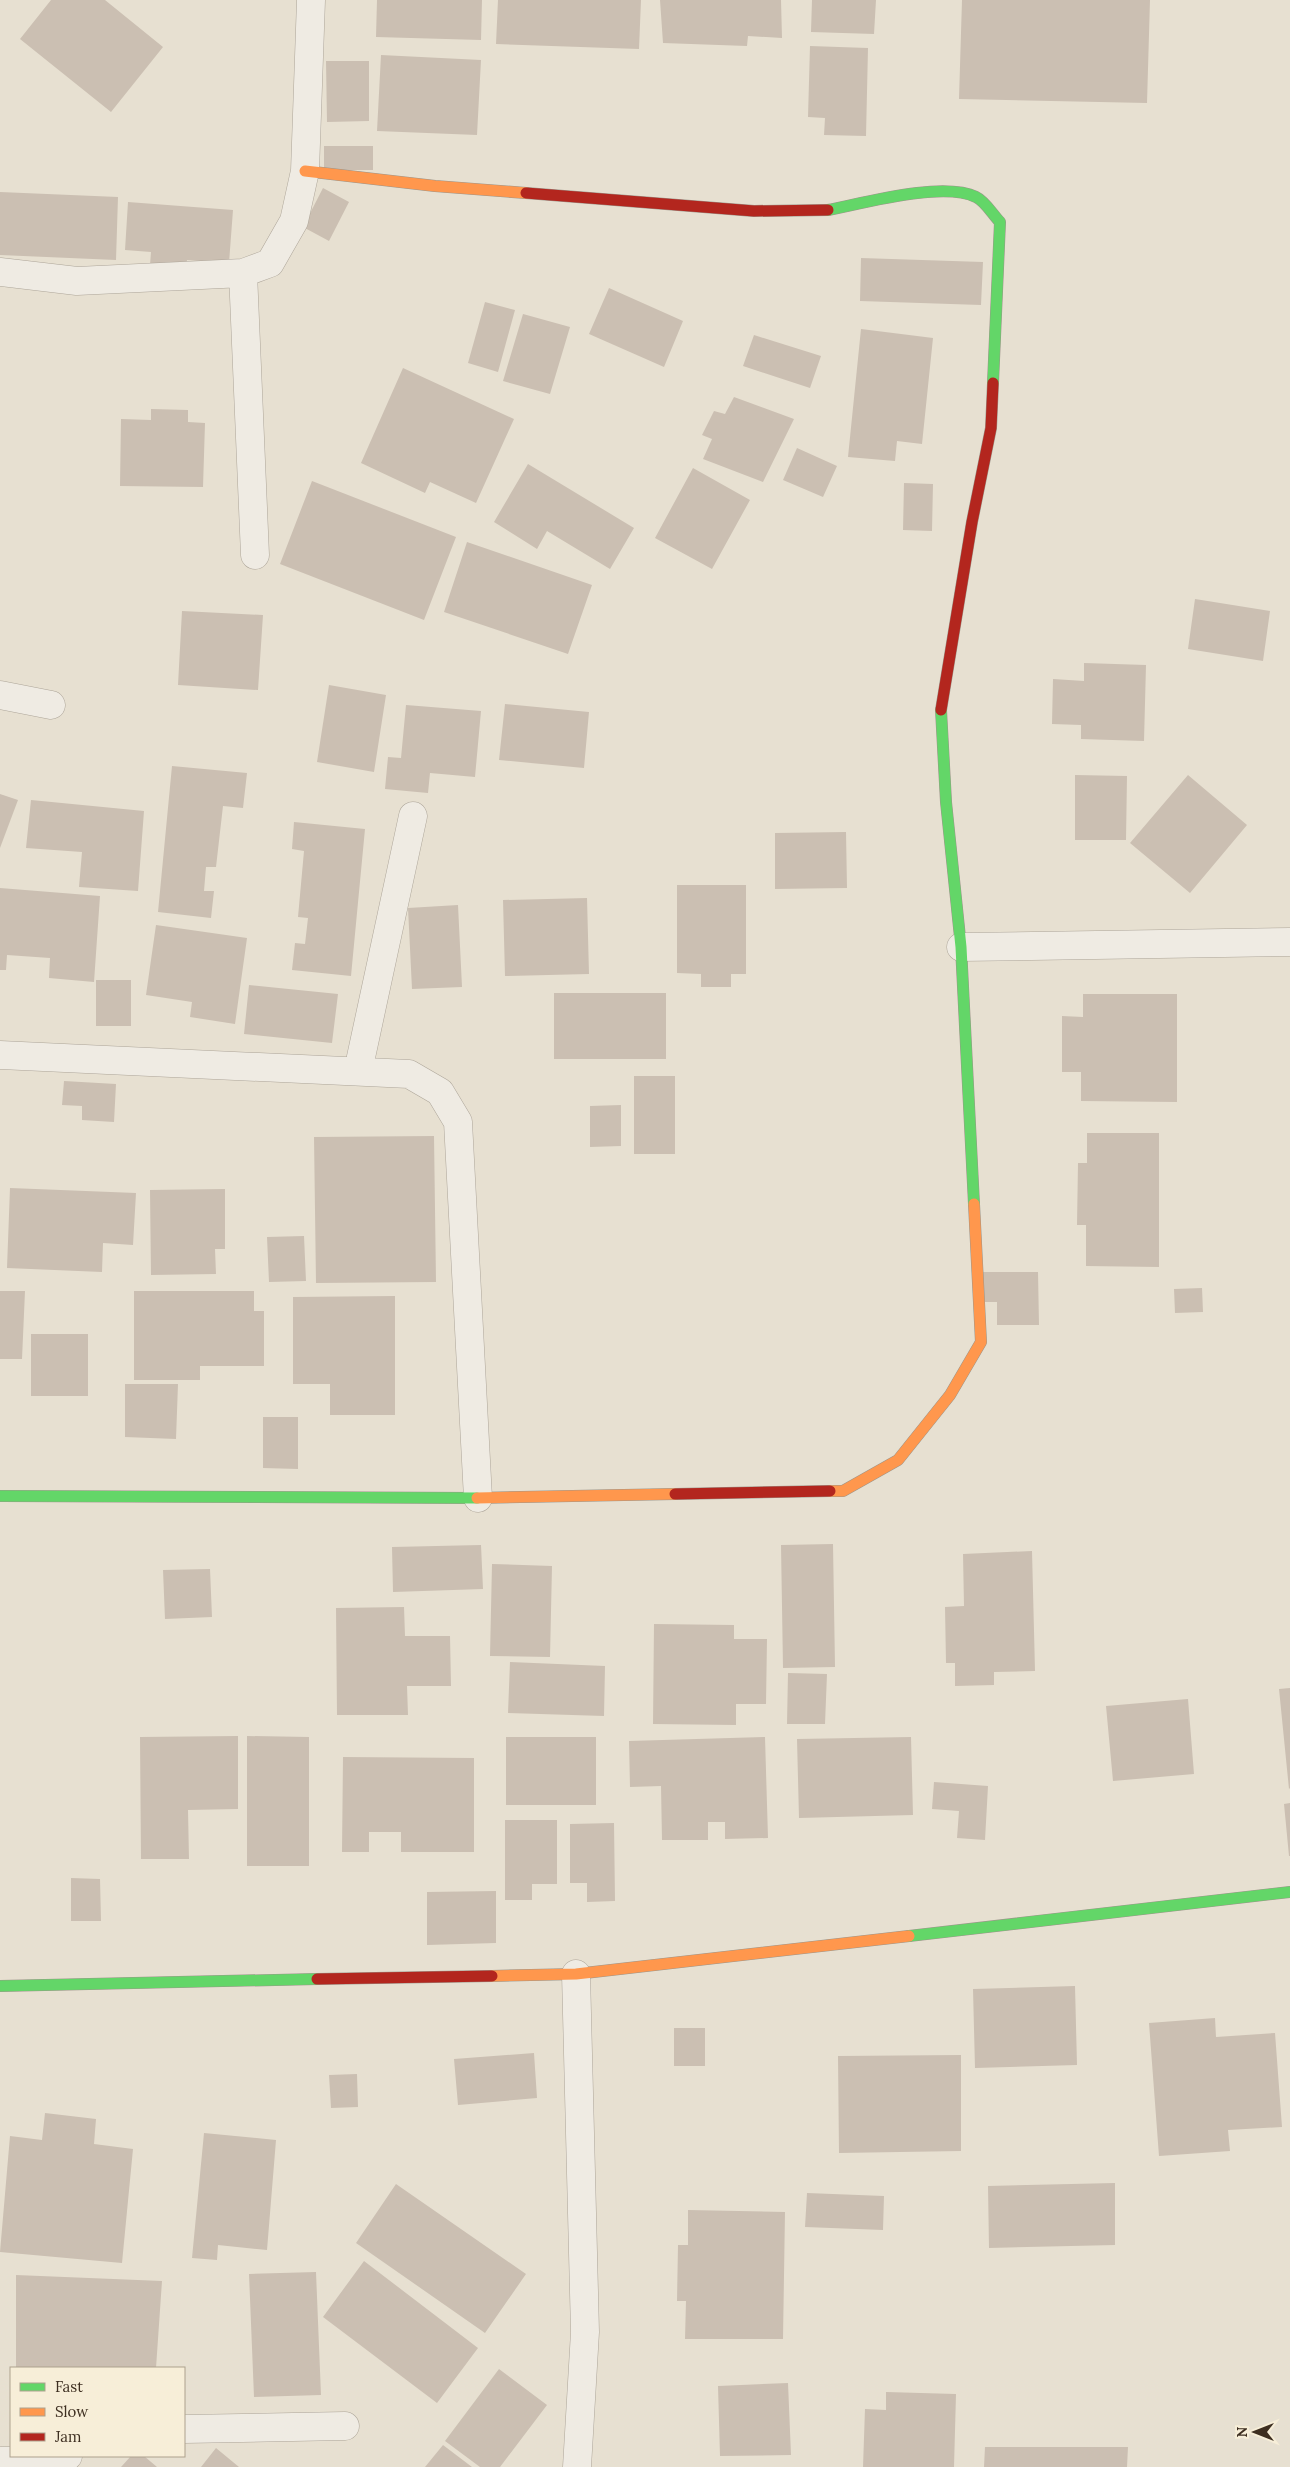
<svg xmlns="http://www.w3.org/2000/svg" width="1290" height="2467" font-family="Lora,serif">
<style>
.building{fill:#cbbfb2}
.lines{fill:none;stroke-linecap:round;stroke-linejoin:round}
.street-casing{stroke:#ada599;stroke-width:29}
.fast-casing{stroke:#9c958a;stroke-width:12}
.slow-casing{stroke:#9c958a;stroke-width:12}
.jam-casing{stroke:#9c958a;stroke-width:12}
.street{stroke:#efebe3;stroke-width:28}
.fast{stroke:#63d668;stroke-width:11}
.slow{stroke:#ff974d;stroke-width:11}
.jam{stroke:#b3261e;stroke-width:11}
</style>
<rect width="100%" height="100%" fill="#e7e0d1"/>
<path class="building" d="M51,0H105L163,47L111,112L20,39Z
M377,0H482L481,40L376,37Z
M498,0H641L639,49L496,44Z
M660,0H781L782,38L748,36L747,46L663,43Z
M812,0H876L874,34L811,32Z
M962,0H1150L1147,103L959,99Z
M810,46L868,48L866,136L824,135L825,118L808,117Z
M381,55L481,60L477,135L377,131Z
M326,61H369V121L327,122Z
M324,146H373V170H324Z
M323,188L349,202L329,241L303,227Z
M0,192L118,197L116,260L0,255Z
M128,202L233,210L229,263L187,260L186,268L150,265L151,252L125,250Z
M861,258L983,262L981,305L860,301Z
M609,288L683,321L664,367L589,334Z
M485,302L515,310L498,372L468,363Z
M523,314L570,327L550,394L503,381Z
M861,329L933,338L922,444L897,441L895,461L848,457Z
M754,335L821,356L810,388L743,366Z
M403,368L514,419L476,503L430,482L425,493L361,463Z
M734,397L794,419L763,482L703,459L712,439L702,435L714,411L725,414Z
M151,409L188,410V422L205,423L203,487L120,486L121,419L151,420Z
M797,448L837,466L823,497L783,480Z
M528,464L634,528L610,569L547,531L537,549L494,522Z
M693,468L750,500L712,569L655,538Z
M312,481L456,537L424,620L280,564Z
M904,483L933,484L932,531L903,530Z
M467,542L592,585L568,654L444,612Z
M1195,599L1270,611L1263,661L1188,649Z
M182,611L263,615L258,690L178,685Z
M1084,663L1146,665L1144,741L1081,739V725L1052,724L1053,679L1084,681Z
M329,685L386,695L374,772L317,762Z
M505,704L589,712L584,768L499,760Z
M406,705L481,711L475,777L430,773L428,793L385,789L388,757L401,758Z
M172,766L247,773L243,808L223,806L216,867H206L204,891H214L211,918L158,912Z
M1075,775L1127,776L1126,840H1075Z
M1188,775L1247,825L1190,893L1130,843Z
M0,794L18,800L0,848Z
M31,800L144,811L138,891L79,887L82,852L26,848Z
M294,822L365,829L351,976L292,970L295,943L305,944L308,918L298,917L304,851L292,849Z
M846,832L847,888L775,889V833Z
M677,885H746V974H731V987H701V974L677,973Z
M0,888L100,896L94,982L49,978L50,958L7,955L6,970H0Z
M587,898L589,974L505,976L503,900Z
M458,905L462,987L412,989L408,908Z
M156,925L247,938L235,1024L190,1017L192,1002L146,995Z
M96,980H131V1026H96Z
M249,985L338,994L332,1043L244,1034Z
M554,993H666V1059H554Z
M1083,994H1177V1102L1081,1101V1072H1062V1016L1083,1017Z
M634,1076H675V1154H634Z
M64,1081L116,1084L114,1122L82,1120V1106L62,1105Z
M621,1105V1146L590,1147V1106Z
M1087,1133H1159V1267L1086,1266V1225H1077L1078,1163H1087Z
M434,1136L436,1282L316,1283L314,1137Z
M10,1188L136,1193L133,1245L103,1243L102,1272L7,1268Z
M225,1189V1249H215L216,1274L151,1275L150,1190Z
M304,1236L306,1281L269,1282L267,1237Z
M982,1272H1038L1039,1325H997V1302H983Z
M1202,1288L1203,1312L1175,1313L1174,1289Z
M0,1291H25L22,1359H0Z
M134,1291H254V1311H264V1366H200V1380H134Z
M395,1296V1415H330V1384H293V1297Z
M31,1334H88V1396H31Z
M125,1384H178L176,1439L125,1437Z
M263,1417H298V1469L263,1468Z
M833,1544L835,1667L783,1668L781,1545Z
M481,1545L483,1589L393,1592L392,1547Z
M1032,1551L1035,1671L994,1672V1685L955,1686V1663H946L945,1607L964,1606L963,1554Z
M492,1564L552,1566L550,1657L490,1656Z
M210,1569L212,1617L165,1619L163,1570Z
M404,1607L405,1636H450L451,1686H407L408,1715H337L336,1608Z
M654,1624L734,1625V1639H767L766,1704H736V1725L653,1724Z
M510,1662L605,1666L604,1716L508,1713Z
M788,1673L827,1674L825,1724H787Z
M1290,1688V1788L1289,1789L1279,1689Z
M1188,1699L1194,1774L1113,1781L1106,1706Z
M238,1736V1809L188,1810L189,1859H141L140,1737Z
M247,1736L309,1737V1866H247Z
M506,1737H596V1805H506Z
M765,1737L768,1838L725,1839V1822H708V1840H662L661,1786L630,1787L629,1741Z
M911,1737L913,1815L799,1818L797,1739Z
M343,1757L474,1758V1852H401V1832H369V1852H342Z
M934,1782L988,1786L985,1840L957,1838L959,1811L932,1809Z
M1290,1803V1856H1289L1284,1804Z
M505,1820H557V1884H532V1900H505Z
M614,1823L615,1901L587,1902V1883H570V1824Z
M71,1878L100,1879L101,1921H71Z
M496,1891V1943L427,1945V1892Z
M1075,1986L1077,2065L975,2068L973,1989Z
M1215,2018L1216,2037L1275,2033L1282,2127L1228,2130L1230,2151L1159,2156L1149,2023Z
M674,2028H705V2066H674Z
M534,2053L537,2098L458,2105L454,2059Z
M961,2055V2151L839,2153L838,2056Z
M357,2074L358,2107L331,2108L329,2075Z
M45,2113L96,2119L94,2144L133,2149L122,2263L0,2252L10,2136L42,2140Z
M204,2133L276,2140L267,2250L218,2245L217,2260L192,2258Z
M1115,2183V2245L989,2248L988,2186Z
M396,2184L526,2274L485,2333L356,2243Z
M807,2193L884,2196L883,2230L805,2227Z
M688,2210L785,2212L783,2339H685L686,2301H677L678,2245H688Z
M364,2261L478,2348L437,2403L323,2317Z
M316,2272L321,2395L254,2397L249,2274Z
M16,2275L162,2281L156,2368H16Z
M499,2369L547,2405L500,2467H480L445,2441Z
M788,2383L791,2455L720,2456L718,2386Z
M886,2392L956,2394L954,2467H863L865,2409L886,2410Z
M443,2445L472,2467H425Z
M985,2447H1128L1127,2467H984Z
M216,2448L239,2467H201Z
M131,2456H144L157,2467H121Z"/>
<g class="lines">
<g class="street-casing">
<path id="street" d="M0,272L77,281L243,273L270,263L294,221L305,171L311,0
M243,273L255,555
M0,695L51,705
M961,947L1290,942
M0,1055L409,1074L440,1092L458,1122L478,1498
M358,1071L413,816
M576,1974L585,2332L577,2467
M184,2429L345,2426
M0,2461L60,2460L68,2456"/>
</g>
<g class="fast-casing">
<path id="fast" d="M828,210C864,203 943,181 976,197C985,201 993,215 1000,222L993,383
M941,710L946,802L961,947L974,1204
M0,1496L477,1498
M909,1936L1290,1892
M0,1986L317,1979"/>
</g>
<g class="slow-casing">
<path id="slow" d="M305,171L435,186L526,193
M830,1491H843L898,1460L950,1395L981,1342L974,1204
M477,1498L675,1494
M492,1976L576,1974L909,1936"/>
</g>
<g class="jam-casing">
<path id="jam" d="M526,193L754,211L828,210
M941,710L972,522L991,428L993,383
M675,1494L830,1491
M317,1979L492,1976"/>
</g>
<use href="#street" class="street"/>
<use href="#fast" class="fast"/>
<use href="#slow" class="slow"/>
<use href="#jam" class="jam"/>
</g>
<rect x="10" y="2367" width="175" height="90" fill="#f7eed8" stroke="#ada18e"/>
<rect x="20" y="2383" width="25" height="8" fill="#63d668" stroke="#ada18e"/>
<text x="55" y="2392" font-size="15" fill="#3d2e20">Fast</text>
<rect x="20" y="2408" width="25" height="8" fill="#ff974d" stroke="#ada18e"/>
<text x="55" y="2417" font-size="15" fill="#3d2e20">Slow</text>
<rect x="20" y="2433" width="25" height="8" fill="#b3261e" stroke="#ada18e"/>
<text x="55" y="2442" font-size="15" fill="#3d2e20">Jam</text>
<g transform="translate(1255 2432) rotate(270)" stroke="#f7eed8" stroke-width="4" paint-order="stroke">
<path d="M0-4L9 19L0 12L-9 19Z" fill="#3d2e20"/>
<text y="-8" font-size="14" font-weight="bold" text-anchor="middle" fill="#3d2e20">N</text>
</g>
</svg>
